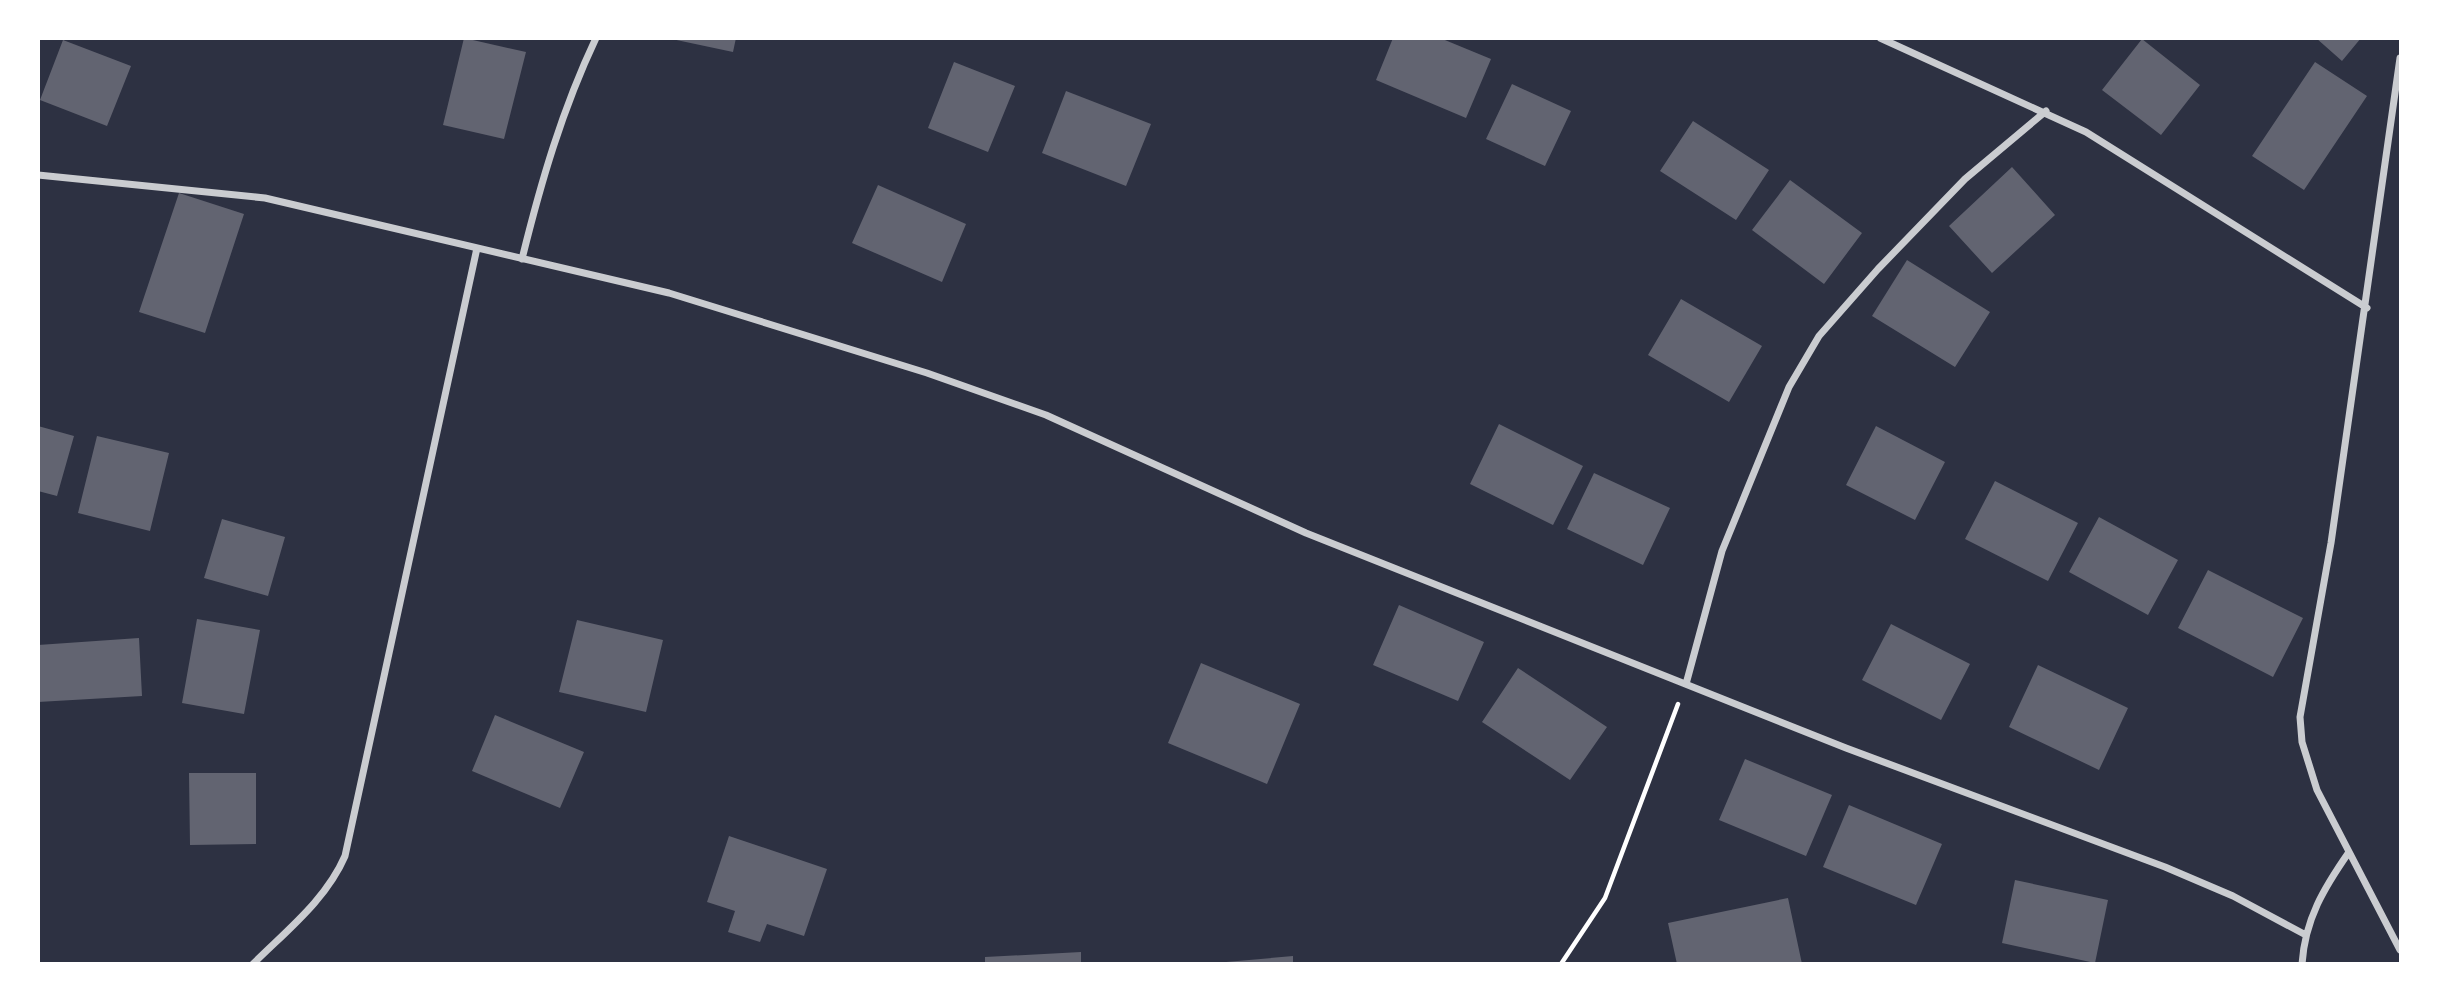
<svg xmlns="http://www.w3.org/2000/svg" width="2439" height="1002" font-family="'PT Sans Narrow',sans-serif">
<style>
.building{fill:#626471}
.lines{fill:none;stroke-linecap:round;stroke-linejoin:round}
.path{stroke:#fff;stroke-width:4.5}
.minor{stroke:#caccd0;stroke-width:7}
</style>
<rect width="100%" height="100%" fill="#2d3142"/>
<path class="building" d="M464,38L526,52L504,139L443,125Z
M667,38H736L733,52Z
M1393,38H1440L1491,59L1466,118L1376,80Z
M2316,38H2361L2342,61Z
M2142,39L2200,85L2161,135L2102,90Z
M63,40L131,66L107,126L40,100Z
M954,62L1015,86L988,152L928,128Z
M2315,62L2367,96L2304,190L2252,156Z
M1512,84L1571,111L1545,166L1486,139Z
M1066,91L1151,124L1126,186L1042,153Z
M1693,121L1769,170L1736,220L1660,171Z
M2012,167L2055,215L1992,273L1949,226Z
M1790,180L1862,233L1824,284L1752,230Z
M878,185L966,224L942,282L852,243Z
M179,193L244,214L205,333L139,312Z
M1907,260L1990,312L1955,367L1872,316Z
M1681,299L1762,346L1729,402L1648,355Z
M1499,424L1583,466L1553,525L1470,484Z
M38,426L74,436L57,496L38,491Z
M1876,426L1945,462L1915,520L1846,485Z
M97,436L169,453L150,531L78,513Z
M1594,473L1670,508L1643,565L1567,529Z
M1995,481L2078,523L2048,581L1965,539Z
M2099,517L2178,560L2148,615L2069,572Z
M222,519L285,537L268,596L204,578Z
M2208,570L2303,618L2273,677L2178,628Z
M1399,605L1484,642L1458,701L1373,665Z
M197,619L260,630L244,714L182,703Z
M577,620L663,640L646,712L559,692Z
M1891,624L1970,664L1941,720L1862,680Z
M139,638L142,696L38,702V645Z
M1201,663L1300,704L1267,784L1168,743Z
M2038,665L2128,708L2099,770L2009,727Z
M1518,668L1607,727L1570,780L1482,722Z
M495,715L584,752L560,808L472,771Z
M1745,759L1832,795L1806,856L1719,820Z
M189,773H256V844L190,845Z
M1849,805L1942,844L1916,905L1823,867Z
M729,836L827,869L804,936L767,924L760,942L728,932L735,911L707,902Z
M2015,880L2108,900L2095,963L2002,943Z
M1788,898L1802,964H1677L1668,923Z
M1081,952V964H985V957Z
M1293,956V964H1226V962Z"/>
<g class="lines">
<path class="path" d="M1561,964L1605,898L1678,704"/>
<path class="minor" d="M1880,38L2086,132L2367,308
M2400,58L2331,543L2300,717L2302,742L2317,790L2400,950
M38,175L265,198L669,293L927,373L1046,415L1306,533L1846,748L2165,867L2233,896L2304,934
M522,259C541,182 562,110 596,38
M1686,684L1722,551L1789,387L1819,336L1878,269L1965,179L2046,111
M253,964C286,931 326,900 345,856L477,248
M2302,964C2305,919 2324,888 2349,852"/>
</g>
<rect width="2439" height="1002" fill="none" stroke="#ffffff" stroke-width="80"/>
</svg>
